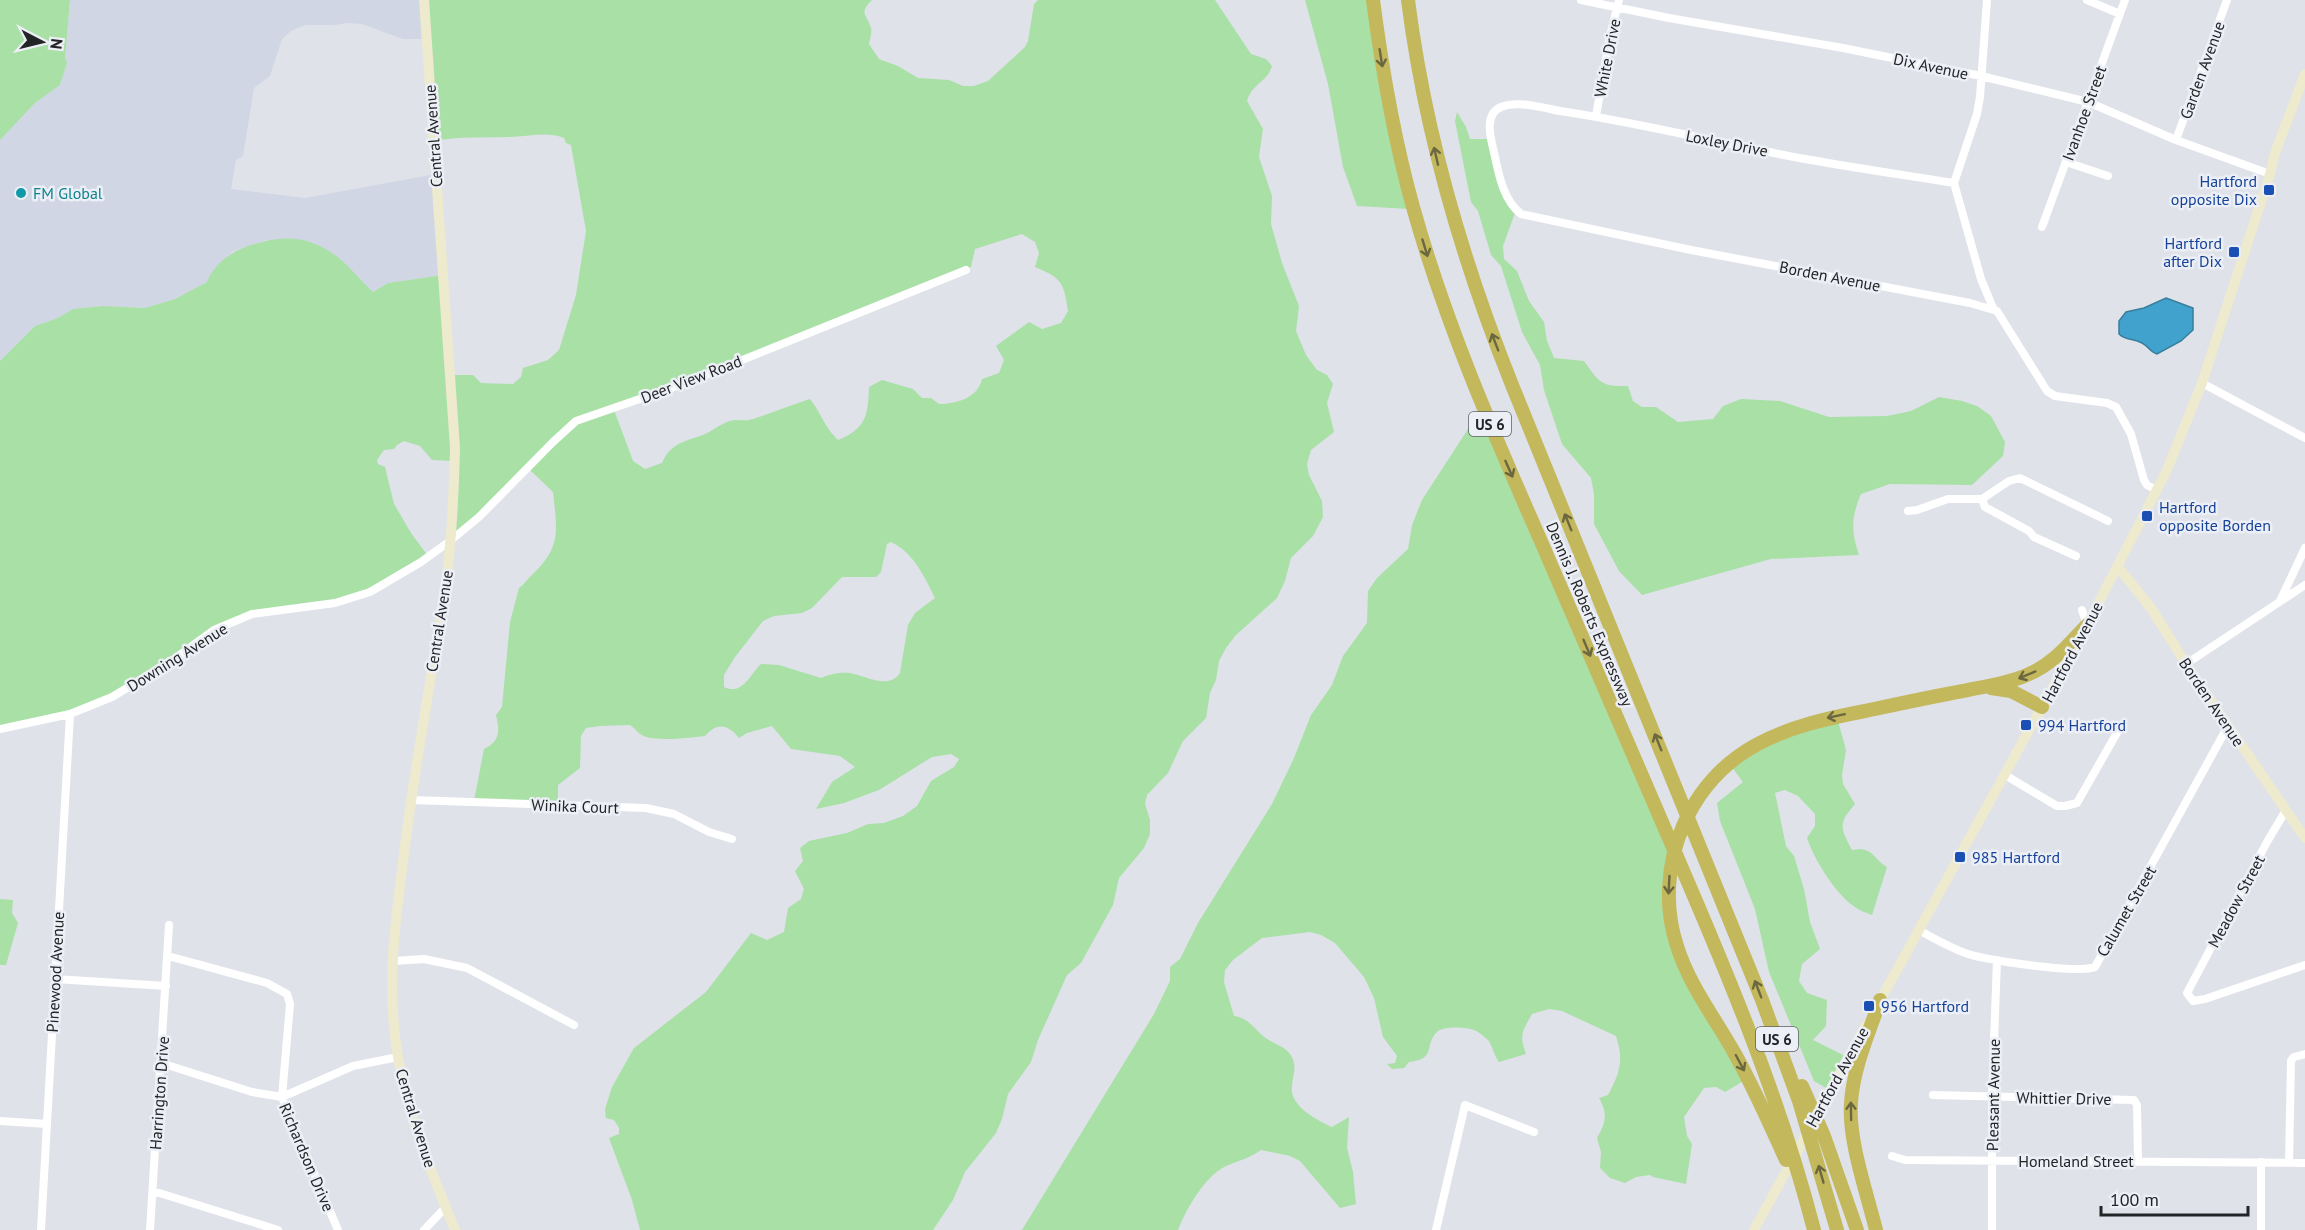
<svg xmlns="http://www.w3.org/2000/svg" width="2305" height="1230" font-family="'PT Sans',sans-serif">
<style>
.built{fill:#d0d6e4}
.green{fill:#a8e0a6;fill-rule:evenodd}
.water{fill:#41a3cd;stroke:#387d9b;stroke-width:1.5}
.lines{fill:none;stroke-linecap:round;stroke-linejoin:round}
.street{stroke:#fff;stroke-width:8}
.secondary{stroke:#edeace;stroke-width:10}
.highway{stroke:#c4b85d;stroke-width:14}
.oneway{stroke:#6b673f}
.transit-dot{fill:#1a4fb4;stroke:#eceff6;stroke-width:2}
.culture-dot{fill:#0f9aa8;stroke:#eceff6;stroke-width:2}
.labels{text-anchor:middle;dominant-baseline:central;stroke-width:5;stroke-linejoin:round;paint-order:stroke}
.shield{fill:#eceff6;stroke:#5f6164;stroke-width:1.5}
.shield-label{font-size:15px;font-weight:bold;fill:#232426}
.street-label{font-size:16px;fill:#232426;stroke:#eceff6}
.transit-label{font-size:16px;fill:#164399;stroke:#eceff6;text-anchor:start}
.culture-label{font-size:16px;fill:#0d838f;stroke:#eceff6;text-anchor:start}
</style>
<rect width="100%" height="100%" fill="#dfe2e9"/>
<path class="built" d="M70,0H425L427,39H403L362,24L347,23L335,25H305L291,31L282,39L270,76L254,88L243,156L236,160L231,189L305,198L436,174L443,275L388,283L373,292L357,278L266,240L232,252L207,282L175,299L145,308L103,306L74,309L58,318L35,326L0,361V140L35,103L60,85L67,63L65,59Z"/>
<path class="green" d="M0,0H70L65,59L67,63L60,85L35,103L0,140Z
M425,0H872C858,14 867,14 871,28C872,33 870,39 869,44L879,59L898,66L918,78L949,80L963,86H974L988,81L1025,47L1028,41L1034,4L1038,0H1215L1251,54L1266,59L1272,66C1267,83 1253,82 1247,101L1263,129L1259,157L1272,196L1271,224L1282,263L1299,306L1296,331L1306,355L1317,370L1327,375L1333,384L1327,403L1334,432L1311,450L1307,464L1309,475L1322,501L1323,517L1313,536L1291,558L1285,581L1277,598L1236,635L1226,648L1219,661L1216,680L1210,693L1206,718L1183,741L1168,773L1147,795L1145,804L1150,820V834L1144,848L1119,878L1113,905L1081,963L1067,975L1038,1040L1031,1062L1008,1094L1002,1119L996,1133L965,1172L953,1200L933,1230H640L632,1200L609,1138L619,1134V1128L614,1120L606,1118L605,1109L612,1087L634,1048L706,992L751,933L767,940L784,932L788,908L801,899L804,889L795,871L803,861L800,848L809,841L847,833L868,824L884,823L903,816L917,806L931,781L954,767L959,759L951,754L932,757L879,790L844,803L816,809L832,782L855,767L840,756L791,749L772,726L747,733L739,738C728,724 717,722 705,736C688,738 662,741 646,737C639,735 636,729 630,725L600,726L586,728L581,736L580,768L558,785V805L474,801L484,749C500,741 500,731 496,715L502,707L510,622L519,588C525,584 526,580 532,575C562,546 557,531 553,492L530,470L452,539L455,461L432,460L420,446L404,441L397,445L394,449L384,450L377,460L378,464L385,467L394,504L411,533L428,556L363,595L241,618L93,706L0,730V361L35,326L58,318L73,309L103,306L145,308L175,299L207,282C213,266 228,254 243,248C275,236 303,233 332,253C346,262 360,280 373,292L388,283L443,275L451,375H473L481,383L513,384L521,377L523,368L548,360L559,350L576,295L586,231L571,145L566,143L564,138C546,131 528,137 509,137C483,138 460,136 434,141ZM1022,234L1035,242L1039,253L1035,267C1062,278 1064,283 1068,311L1061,323L1042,329L1029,322L996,346L1004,360L999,373L982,379C978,398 956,404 939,404L931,398H922L913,389L882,380L869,387C868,415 866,429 838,440C824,427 822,414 810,399C791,405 772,413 753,419C747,421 741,420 735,420C726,421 721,425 714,429C695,442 673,437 662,463L645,469L633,461L614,410L961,273L971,267L975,249ZM891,542C914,553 924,576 935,598L915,613L908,625L900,673C889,690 866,676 850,673C839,672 830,674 821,678L779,665L761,664C750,674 743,696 724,687V675L735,657L763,621L774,616L802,613L812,608L842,577H876L881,572L887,544Z
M1305,0H1372L1409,209L1357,206L1343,167L1328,84Z
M1457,112L1466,127L1470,139H1492L1498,166L1516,210L1503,246L1504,259L1517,271L1529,301L1544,322L1547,341L1554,358L1584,361C1599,382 1601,387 1628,386L1633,401L1642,407H1656L1678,422L1713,419L1723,406L1741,399L1780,401L1829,417L1887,416L1911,411L1939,397L1962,401L1977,406L1991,416L2005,442L2003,456L1972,485L1890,484L1861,494C1851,517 1851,532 1859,555L1771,559L1642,595L1619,571L1594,524V494L1591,478L1562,444L1544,390L1540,365L1522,332L1501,266L1491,255L1478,211L1471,202L1455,121Z
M1479,412L1670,850L1667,920L1745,1080L1725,1092L1716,1087L1704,1088L1684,1117L1687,1136L1692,1144L1686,1184L1653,1177L1650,1175L1636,1177L1625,1183L1610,1178L1600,1168L1601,1152L1597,1138C1606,1122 1608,1114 1599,1098L1608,1095C1620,1073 1624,1060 1616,1036L1562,1011L1549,1009L1532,1014C1522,1032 1519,1034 1526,1054L1499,1062C1494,1055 1493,1048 1489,1041C1486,1038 1478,1031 1474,1030C1466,1027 1445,1026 1438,1031C1423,1044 1438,1059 1409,1062L1404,1068L1392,1069L1387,1064L1395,1063L1397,1056L1383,1037L1374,998L1364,977L1335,943L1321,935L1310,932L1262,938L1233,960L1225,970L1224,982L1234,1016C1248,1018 1253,1027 1263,1036C1271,1043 1285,1046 1290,1054C1298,1066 1293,1073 1292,1086C1289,1106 1317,1120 1332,1127L1349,1117L1347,1148L1353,1172L1356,1204L1340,1208L1300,1161L1290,1156L1261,1150C1250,1158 1238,1161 1226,1166C1204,1177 1187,1208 1178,1230H1022L1154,1014L1170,981V967L1180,959L1198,923L1272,804L1294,758L1311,715L1332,685L1343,656L1367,623L1368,591L1377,578L1408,549L1412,525L1422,500Z
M1837,717L1846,750L1842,775L1843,784L1855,804C1838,824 1840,827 1852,850C1873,846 1872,858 1887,867L1872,915C1867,913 1860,911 1855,907C1836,895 1814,859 1807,838L1815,826V814L1798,796L1785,790L1775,793L1786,846L1794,856L1804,889L1810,922L1820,949L1802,964L1799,981L1807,993L1827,1000L1826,1026L1813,1040L1845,1056L1828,1089L1814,1081L1769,972L1755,909L1720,821L1717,803L1743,782L1728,762Z
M0,899L13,900L12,913L18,923L6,965H0Z"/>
<path class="water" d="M2166,298L2193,308V330L2181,341L2157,354C2150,352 2148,346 2142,343C2133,338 2126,341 2119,334V321L2126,312L2144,308Z"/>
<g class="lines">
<path class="street" d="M1581,0L1669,18L1843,48L1981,76L2088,102L2176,140L2270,174
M1987,0L1980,97L1977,114L1954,183L1981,279L1993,308
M2087,0L2120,14
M1596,116L1610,36L1619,0
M2176,140L2227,0
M2066,162L2108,176
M1954,183C1904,175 1855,168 1805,159C1723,144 1642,123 1560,111C1543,108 1518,100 1501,107C1482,115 1492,142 1495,157C1499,176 1504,201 1521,214L1691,250L1970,303L1997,311L2047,391L2055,396L2107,403L2116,407L2131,434L2144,480L2147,485L2157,490
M2042,227L2125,0
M2202,383L2305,438
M1982,499L1985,507L2029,531L2034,537L2076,556
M1908,511L1917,510L1948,499H1982L2009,481L2020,478L2108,521
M2280,601L2305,548
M2082,610L2087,625
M2186,664L2305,585
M0,729L70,714L112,697L170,662L214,630L252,614L335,603L370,592L421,562L450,541L479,517L553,442L576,421L680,385L966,270
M2005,775L2057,806H2065L2077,803L2118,731
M411,800L646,808L674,814L709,832L732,839
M2286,810L2267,842L2187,993L2193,1001L2205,999L2305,965
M1918,930C1934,938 1949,947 1965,953C1985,960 2077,974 2095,967L2228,726
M168,956L267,983L287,994L290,1004L282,1097L338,1230
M393,961L424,959L467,968L574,1025
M55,979L166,986
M161,1063L252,1092L282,1097L353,1066L398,1057
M1933,1095L2134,1100L2137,1105L2138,1161
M0,1121L47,1124
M1892,1156L1905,1160L2305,1163
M2289,1163L2291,1061L2294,1057L2305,1054
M153,1191L278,1230
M41,1230L70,714
M150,1230L169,925
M424,1230L446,1207
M1436,1230L1465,1105L1534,1132
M1992,1230V1097L1997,960
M2261,1230V1162"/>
<path class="secondary" d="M424,0L455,448C454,490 452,533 447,575C434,668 415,760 404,854C397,910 388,969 394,1026C400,1097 428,1164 455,1230
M2118,567L2151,608L2186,664L2305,838
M1877,1006L2087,625L2167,470L2202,383L2270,174L2275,153L2305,74
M1754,1230L1866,1025"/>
<path class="highway" d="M1373,0C1382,69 1394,139 1413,207C1445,322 1492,430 1540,539C1582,635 1623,732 1665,829C1722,960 1778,1091 1814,1230
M1408,0C1425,134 1462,260 1512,385L1762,1000L1799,1101L1837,1230
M1991,688L2011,691L2042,707
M1802,1086L1824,1136L1857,1230
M1786,1160C1770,1124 1754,1088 1735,1054C1715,1018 1689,985 1677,946C1664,907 1667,864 1683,826C1718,746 1786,726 1865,711C1898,704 1930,697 1963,691C1985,686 2008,684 2029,674C2053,664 2069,644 2087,625
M1876,1230C1867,1193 1848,1140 1851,1103C1853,1068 1869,1033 1880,1000"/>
</g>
<defs><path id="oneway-shaft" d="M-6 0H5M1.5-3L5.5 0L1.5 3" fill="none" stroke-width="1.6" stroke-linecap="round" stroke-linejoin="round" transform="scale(1.5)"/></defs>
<g class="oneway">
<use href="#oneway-shaft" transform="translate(1381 58) rotate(81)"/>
<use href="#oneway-shaft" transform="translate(1436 156) rotate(-103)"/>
<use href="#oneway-shaft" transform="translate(1425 248) rotate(73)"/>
<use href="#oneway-shaft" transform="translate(1495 342) rotate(-111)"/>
<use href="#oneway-shaft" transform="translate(1509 469) rotate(66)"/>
<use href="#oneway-shaft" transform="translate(1568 522) rotate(-112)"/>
<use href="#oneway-shaft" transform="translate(1587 648) rotate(67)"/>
<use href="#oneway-shaft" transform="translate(2027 675) rotate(157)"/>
<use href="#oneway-shaft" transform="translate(1836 716) rotate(168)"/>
<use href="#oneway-shaft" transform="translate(1658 742) rotate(-112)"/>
<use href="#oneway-shaft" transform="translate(1669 885) rotate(93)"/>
<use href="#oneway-shaft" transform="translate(1758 989) rotate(-111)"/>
<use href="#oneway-shaft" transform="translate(1740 1063) rotate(62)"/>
<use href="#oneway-shaft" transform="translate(1851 1111) rotate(-91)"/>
<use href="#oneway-shaft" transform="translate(1821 1174) rotate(-106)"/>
</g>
<g class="transit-dot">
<rect x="2263" y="184" width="12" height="12" rx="3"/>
<rect x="2228" y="246" width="12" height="12" rx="3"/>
<rect x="2141" y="510" width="12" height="12" rx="3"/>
<rect x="2020" y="719" width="12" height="12" rx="3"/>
<rect x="1954" y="851" width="12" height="12" rx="3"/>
<rect x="1863" y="1000" width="12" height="12" rx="3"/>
</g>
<circle class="culture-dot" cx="21" cy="193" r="6"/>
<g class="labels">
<g class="shield">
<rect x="1469" y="412" width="42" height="24" rx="4.5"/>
<rect x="1756" y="1027" width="42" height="24" rx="4.5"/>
</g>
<g class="shield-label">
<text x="1490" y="424">US 6</text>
<text x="1777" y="1039">US 6</text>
</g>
<g class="street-label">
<text transform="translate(1607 58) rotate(-79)">White Drive</text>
<text transform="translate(1931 66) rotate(12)">Dix Avenue</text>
<text transform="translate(2202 70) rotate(-70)">Garden Avenue</text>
<text transform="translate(2084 113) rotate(-70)">Ivanhoe Street</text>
<text transform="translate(433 136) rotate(-94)">Central Avenue</text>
<text transform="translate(1727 143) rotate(11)">Loxley Drive</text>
<text transform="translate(1830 276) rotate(11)">Borden Avenue</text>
<text transform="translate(691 379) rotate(-21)">Deer View Road</text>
<text transform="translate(1590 614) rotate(67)">Dennis J. Roberts Expressway</text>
<text transform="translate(439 621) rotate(-81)">Central Avenue</text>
<text transform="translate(2072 652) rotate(-62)">Hartford Avenue</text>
<text transform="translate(177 657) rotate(-32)">Downing Avenue</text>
<text transform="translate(2212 702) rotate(56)">Borden Avenue</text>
<text transform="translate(575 806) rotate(2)">Winika Court</text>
<text transform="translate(2236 901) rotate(-62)">Meadow Street</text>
<text transform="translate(2126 911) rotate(-60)">Calumet Street</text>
<text transform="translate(55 972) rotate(-87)">Pinewood Avenue</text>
<text transform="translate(1837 1077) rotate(-61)">Hartford Avenue</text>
<text transform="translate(159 1093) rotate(-86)">Harrington Drive</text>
<text transform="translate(1993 1095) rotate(-89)">Pleasant Avenue</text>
<text transform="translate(2064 1098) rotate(1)">Whittier Drive</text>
<text transform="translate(416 1118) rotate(73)">Central Avenue</text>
<text transform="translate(307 1157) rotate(67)">Richardson Drive</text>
<text x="2076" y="1161">Homeland Street</text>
</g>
<g class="transit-label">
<text x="2257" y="181" text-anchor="end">Hartford<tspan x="2257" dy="18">opposite Dix</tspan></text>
<text x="2222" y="243" text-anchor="end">Hartford<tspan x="2222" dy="18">after Dix</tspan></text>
<text x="2159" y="507">Hartford<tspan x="2159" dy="18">opposite Borden</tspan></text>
<text x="2038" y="725">994 Hartford</text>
<text x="1972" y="857">985 Hartford</text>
<text x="1881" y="1006">956 Hartford</text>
</g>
<g class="culture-label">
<text x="33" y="193">FM Global</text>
</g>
</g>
<g transform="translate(42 42) rotate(97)" stroke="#eceff6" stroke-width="4.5" paint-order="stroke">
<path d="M0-4.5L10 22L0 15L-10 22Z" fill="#232426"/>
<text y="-9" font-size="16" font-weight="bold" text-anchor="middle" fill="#232426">N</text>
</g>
<path d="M2101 1206v9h147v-9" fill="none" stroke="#232426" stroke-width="3"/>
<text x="2110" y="1206" font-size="18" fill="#232426" stroke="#eceff6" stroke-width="4.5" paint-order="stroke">100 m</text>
</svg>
